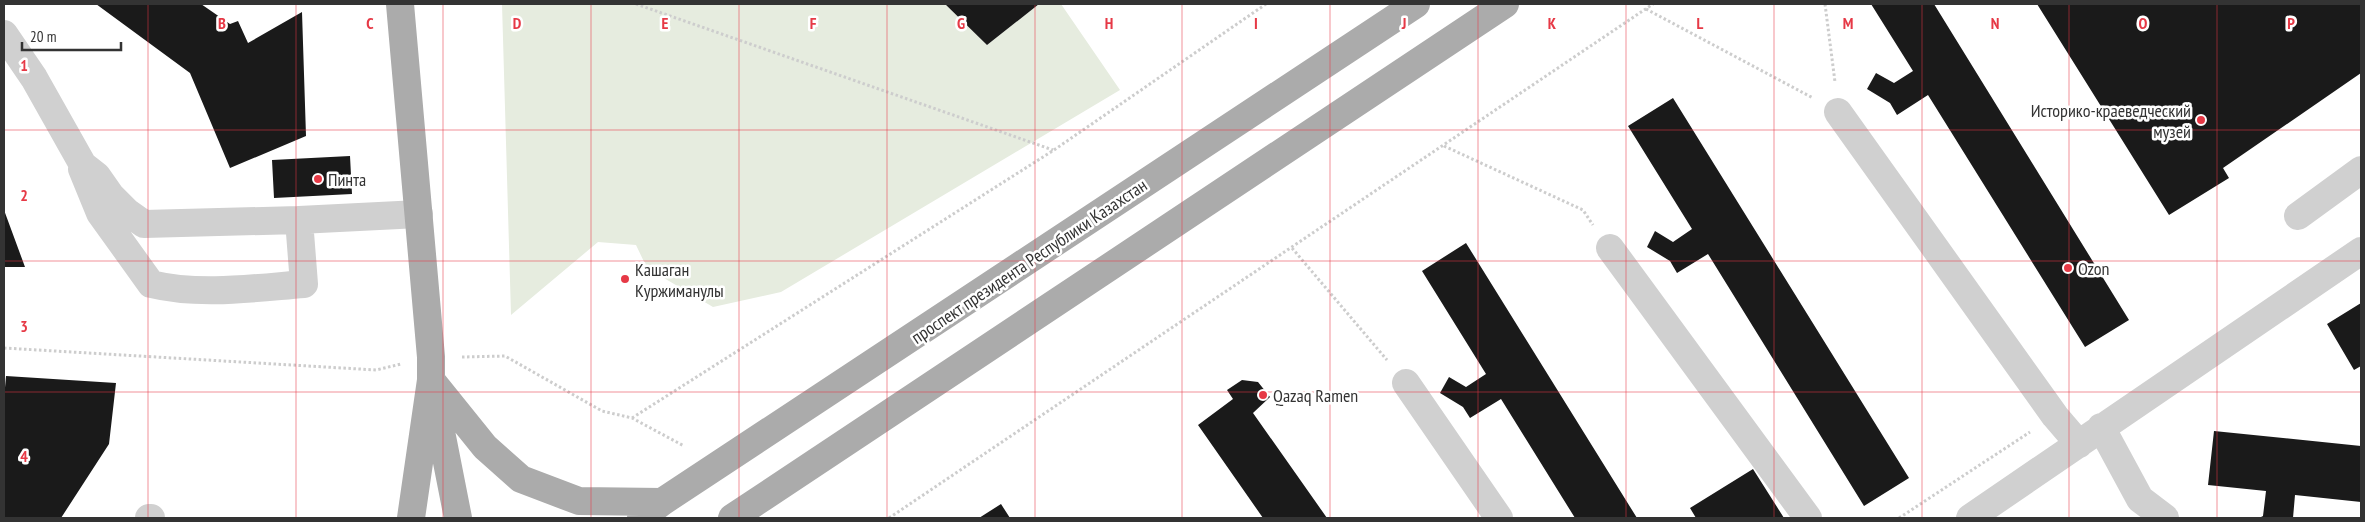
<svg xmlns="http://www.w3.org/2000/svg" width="2365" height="522" font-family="'PT Sans Narrow',sans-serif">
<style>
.green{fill:#e6ecdf}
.building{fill:#1a1a1a}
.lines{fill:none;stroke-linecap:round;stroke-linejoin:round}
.path{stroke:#cdcdcd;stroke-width:3;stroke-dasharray:2.5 2.5;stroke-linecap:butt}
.minor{stroke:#d0d0d0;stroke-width:28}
.major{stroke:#ababab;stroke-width:28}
.grid{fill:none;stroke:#e63946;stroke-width:1;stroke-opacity:0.55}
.poi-dot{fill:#e63946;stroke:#fff;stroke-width:2}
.labels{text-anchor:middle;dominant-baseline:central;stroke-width:5;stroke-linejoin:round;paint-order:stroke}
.poi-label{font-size:18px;fill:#333;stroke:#fff;text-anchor:start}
.street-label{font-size:18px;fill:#333;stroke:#fff}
.grid-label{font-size:16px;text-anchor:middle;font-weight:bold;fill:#e63946;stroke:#fff;stroke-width:5;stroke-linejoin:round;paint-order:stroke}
</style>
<rect width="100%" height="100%" fill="#fff"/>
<path class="green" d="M502,4H945L987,45L1039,4H1061L1120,90L781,292L713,307L647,268L636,245L598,242L511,315Z"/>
<path class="building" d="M96,4H201L230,24L238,21L248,43L302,12L306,136L230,168L190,73Z
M945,4H1039L987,45Z
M1871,4H1934L2129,320L2085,347L1928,95L1897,115L1890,103L1867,89L1876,73L1894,83L1913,71Z
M2037,4H2361V73L2223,168L2229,178L2169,215Z
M1673,98L1909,478L1864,506L1708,254L1677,273L1670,261L1647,247L1655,231L1673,242L1692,229L1628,126Z
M350,156L352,194L274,198L272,160Z
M4,210L25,267H4Z
M1466,243L1637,518H1575L1501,399L1470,418L1463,407L1440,393L1449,377L1466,387L1486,374L1422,271Z
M2361,303V366L2354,370L2327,324Z
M6,376L116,383L109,444L61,518H4V399Z
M1242,380L1258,382L1270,397L1253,413L1327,518H1263L1198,425L1233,399L1227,390Z
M2214,431L2361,446V502L2295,495L2293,518H2259L2263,516L2266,491L2208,485Z
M1753,469L1784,518H1696L1690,508Z
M1001,504L1010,518H979Z"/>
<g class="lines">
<path class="path" d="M636,4L1053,150
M1825,4L1835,82
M1646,9L1813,98
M1444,146L1583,210L1593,225
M1292,248L1387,360
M4,348L376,370L401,364
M462,357L505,356L602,411L632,418L684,446
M632,418L1054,150L1266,4
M889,518L1653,4
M1899,518L2030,432"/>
<path class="minor" d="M4,34L34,78L83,165
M1838,112L2055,416L2079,444
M2298,216L2361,170
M299,220L144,224L127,212L111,196L97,176L83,165L82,169L100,213L151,284C200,296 254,288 304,284L299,220L419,214
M1610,248L1808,518
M1406,383L1499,518
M2101,427L2140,499L2165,518
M149,518H151
M1970,518L2361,251"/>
<path class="major" d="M400,4L431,357V380L411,518
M431,380L485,447L521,479L579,501L662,502
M435,401L458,518
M641,518L662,502L1416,4
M732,518L1505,4"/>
</g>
<path class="grid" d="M148,4V518M296,4V518M443,4V518M591,4V518M739,4V518M887,4V518M1035,4V518M1182,4V518M1330,4V518M1478,4V518M1626,4V518M1774,4V518M1922,4V518M2069,4V518M2217,4V518M4,130H2361M4,261H2361M4,392H2361"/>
<g class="poi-dot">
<circle cx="2201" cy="120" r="5"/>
<circle cx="318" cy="179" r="5"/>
<circle cx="2068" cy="268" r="5"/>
<circle cx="625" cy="279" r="5"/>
<circle cx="1263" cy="395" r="5"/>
</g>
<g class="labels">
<g class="poi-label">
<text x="2191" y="110" text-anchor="end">Историко-краеведческий<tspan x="2191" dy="21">музей</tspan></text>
<text x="328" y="179">Пинта</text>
<text x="2078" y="268">Ozon</text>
<text x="635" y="269">Кашаган<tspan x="635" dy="21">Куржиманулы</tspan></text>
<text x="1273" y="395">Qazaq Ramen</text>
</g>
<g class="street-label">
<text transform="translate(1029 261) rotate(-34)">проспект президента Республики Казахстан</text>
</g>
</g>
<g class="grid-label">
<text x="222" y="29">B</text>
<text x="370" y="29">C</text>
<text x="517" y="29">D</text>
<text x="665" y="29">E</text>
<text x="813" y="29">F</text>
<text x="961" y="29">G</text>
<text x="1109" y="29">H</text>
<text x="1256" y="29">I</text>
<text x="1404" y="29">J</text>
<text x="1552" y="29">K</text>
<text x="1700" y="29">L</text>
<text x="1848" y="29">M</text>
<text x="1995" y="29">N</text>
<text x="2143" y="29">O</text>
<text x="2291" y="29">P</text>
<text x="24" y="71">1</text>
<text x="24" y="201">2</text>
<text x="24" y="332">3</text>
<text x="24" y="462">4</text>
</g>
<rect width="2365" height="522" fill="none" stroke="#333333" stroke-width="10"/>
<path d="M22 42v8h99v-8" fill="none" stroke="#333333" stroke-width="2.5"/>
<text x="30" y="42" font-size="15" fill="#333333" stroke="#ffffff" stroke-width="4" paint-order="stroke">20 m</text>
</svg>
